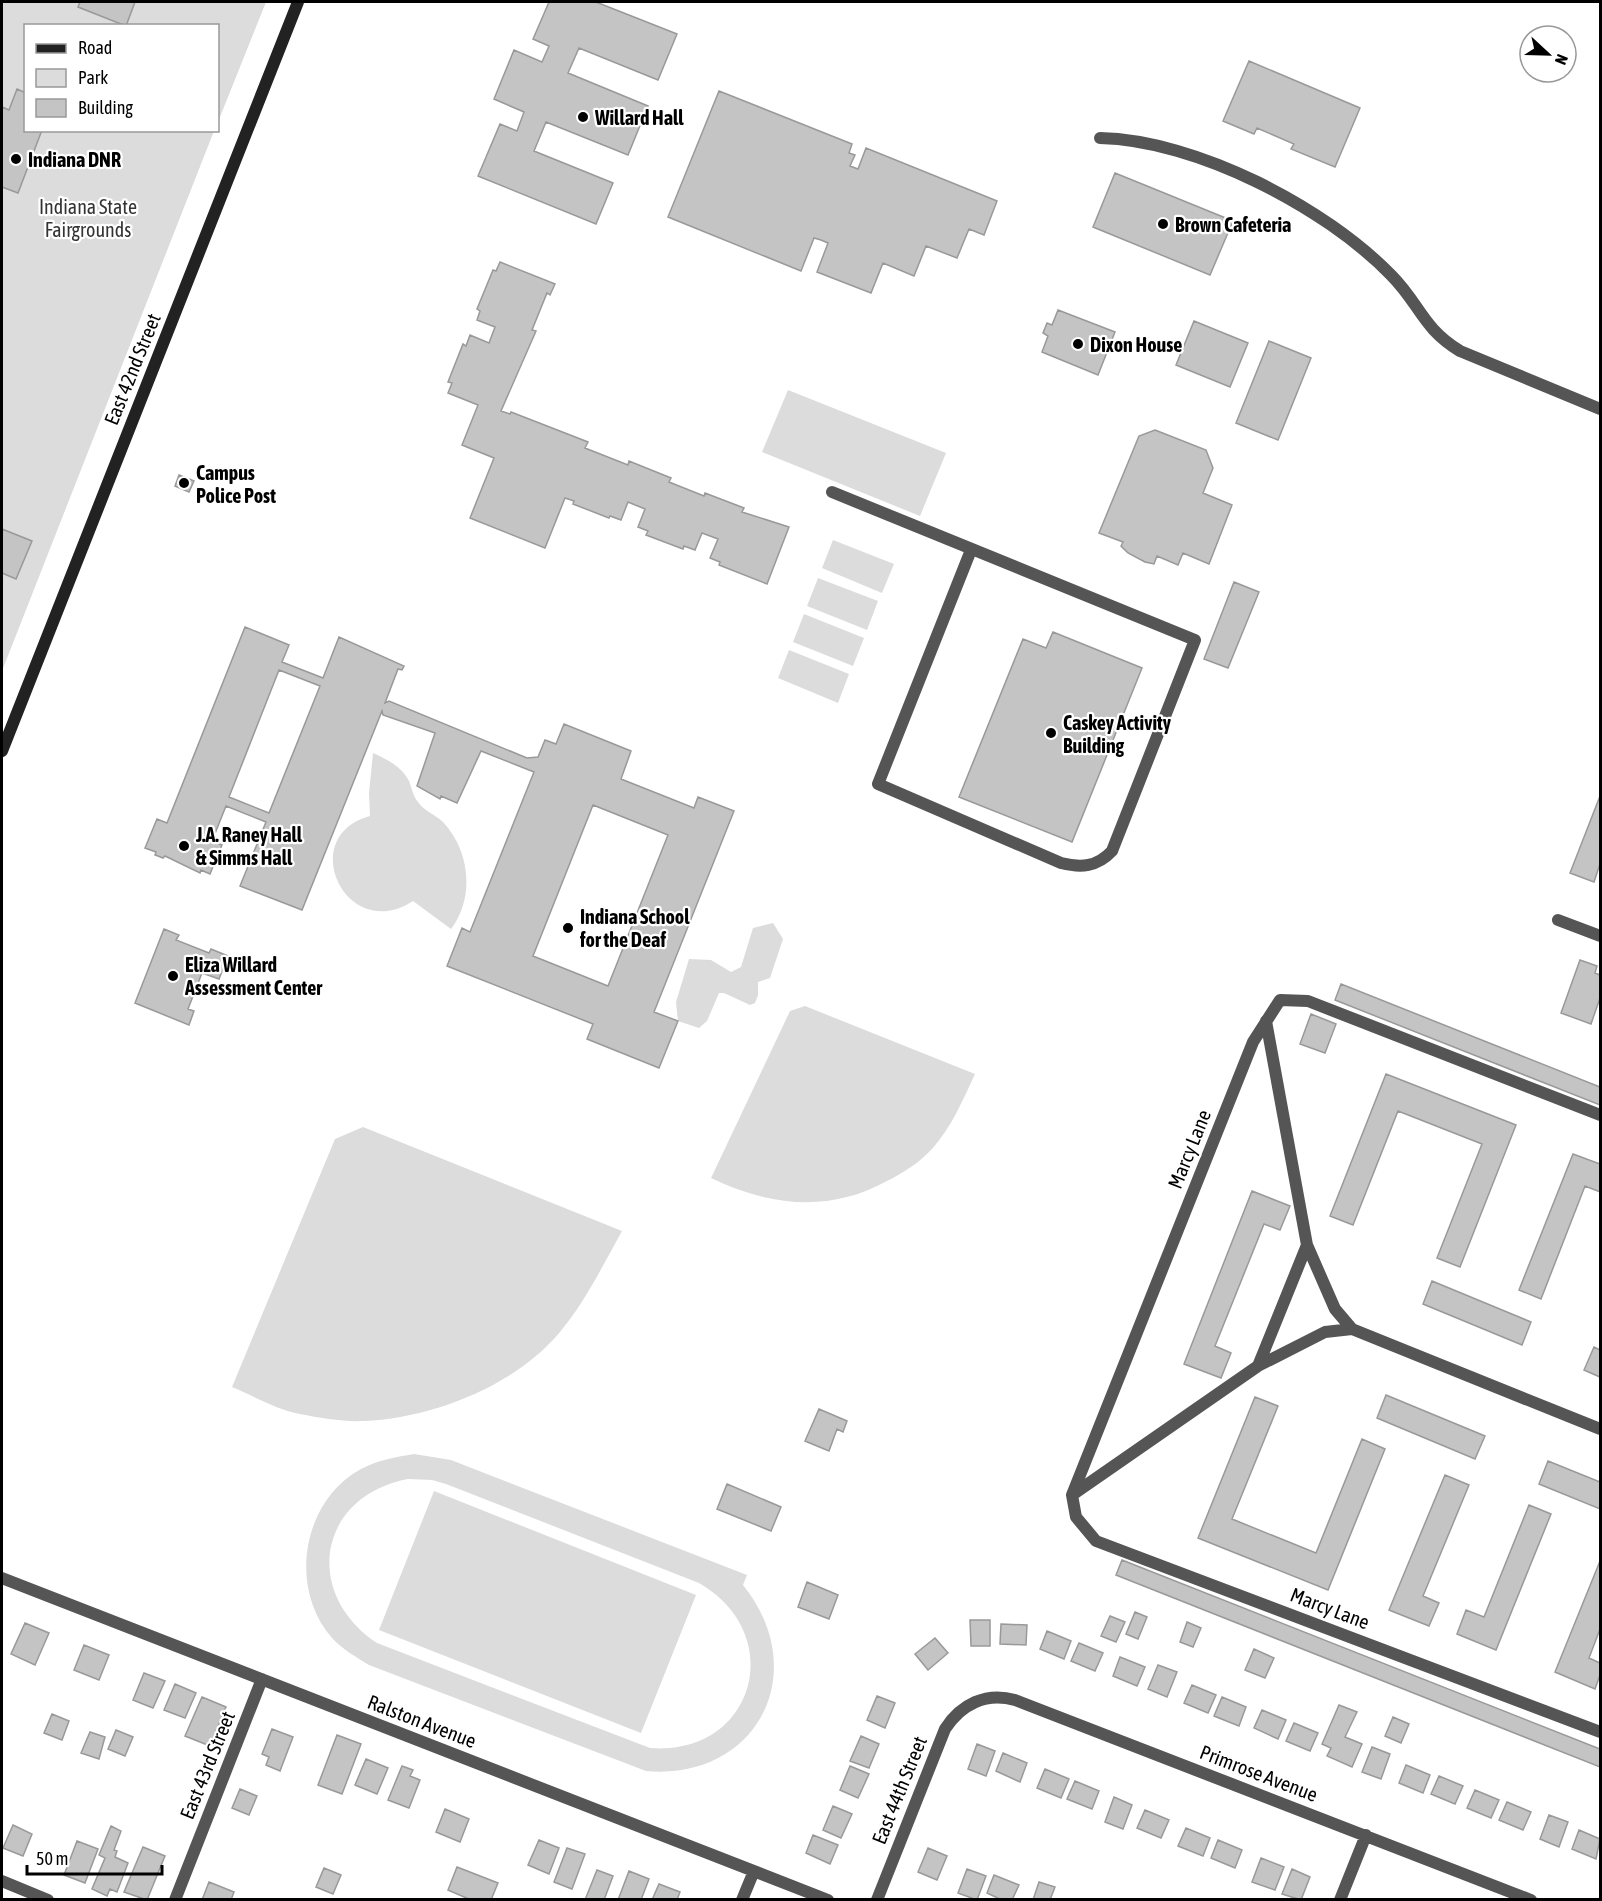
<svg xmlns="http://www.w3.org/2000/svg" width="1602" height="1901" font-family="'Asap Condensed',sans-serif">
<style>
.green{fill:#dcdcdc;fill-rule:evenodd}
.building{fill:#c4c4c4;stroke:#999;stroke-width:1.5;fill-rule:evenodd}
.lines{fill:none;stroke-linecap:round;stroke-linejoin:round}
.street{stroke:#555;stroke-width:12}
.secondary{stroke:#222;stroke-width:12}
.poi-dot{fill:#000;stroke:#fff;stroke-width:2}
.labels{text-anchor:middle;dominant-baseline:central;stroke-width:4.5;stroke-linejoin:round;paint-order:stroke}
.poi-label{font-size:20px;font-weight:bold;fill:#000;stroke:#fff;text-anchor:start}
.park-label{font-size:20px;fill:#333;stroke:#fff}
.street-label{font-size:20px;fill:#000;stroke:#fff}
</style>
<rect width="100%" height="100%" fill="#fff"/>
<path class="green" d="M2,2H266L218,122V26H26V130L214,131L2,671Z
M788,390L946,453L920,516L762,452Z
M833,540L894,564L882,593L822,568Z
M818,578L878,601L867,630L807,606Z
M804,614L864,638L853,666L793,642Z
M789,650L849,674L838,703L778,678Z
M373,753C388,760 401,766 409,781C412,789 413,796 418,802C424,811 436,815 443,822C470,851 475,897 451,929L413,901C346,945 295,836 370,816L369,793Z
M773,923L783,939L770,978L758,982V995L755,1003L750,1005L724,993H719L707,1021L699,1028L678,1021L676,1002L689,959L711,960L731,972L741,967L753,928Z
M805,1006L975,1074C963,1100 951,1128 932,1149C919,1163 903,1173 887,1181C829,1213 769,1206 711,1178L790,1011Z
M363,1127L622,1231C603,1265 585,1302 560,1332C515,1386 432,1418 364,1421C344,1422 320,1418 300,1414C277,1410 254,1396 232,1387L335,1139Z
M414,1454L451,1460L747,1575L743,1585C813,1672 757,1781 646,1771L369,1665C356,1657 342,1649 332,1638C288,1588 302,1501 361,1469C378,1460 396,1457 414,1454ZM408,1479L432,1480L446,1484L699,1583C789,1635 754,1756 650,1748L377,1643C302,1593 318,1496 408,1479Z
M434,1491L696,1595L641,1733L379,1630Z"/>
<path class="building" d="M80,2H135L126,26L78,7Z
M549,2H596L677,34L658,80L579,48L568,73L648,106L628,155L546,122L534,151L613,183L596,224L478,176L500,124L517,131L524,112L494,99L514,50L542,62L549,46L533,39Z
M1249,61L1360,108L1335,167L1291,149L1294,144L1257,128L1254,134L1223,121Z
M17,89L26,93V130H42L18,193L2,187V107L9,110Z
M719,91L852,144L849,153L855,155L850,166L858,169L866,148L997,201L984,235L969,229L957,258L926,246L914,276L883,263L871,293L817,272L828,243L821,240L814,238L801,271L668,217Z
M1115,173L1233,221L1210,275L1093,227Z
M500,262L555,284L550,295L547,293L532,330L536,331L501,411L510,414L511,412L588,442L585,448L628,465L629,461L671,478L669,482L704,496L705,493L744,508L742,512L789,527L767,584L719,565L720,562L710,558L718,539L702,533L695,550L684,546L683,549L646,535L648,531L638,527L645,509L628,502L621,520L610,516L609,518L573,504L574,501L565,498L545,548L470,518L494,458L462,445L478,405L448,393L452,383L448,382L463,344L466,346L470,335L489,343L495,327L477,320L480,311L477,309L493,270L496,271Z
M1058,310L1115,332L1098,375L1042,352L1048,336L1043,333L1047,323L1052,325Z
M1194,321L1248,343L1230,387L1176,365Z
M1269,341L1311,358L1278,440L1236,423Z
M1155,430L1206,450L1213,468L1203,493L1232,505L1209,564L1183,553L1178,565L1157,556L1154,564L1145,562L1128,553L1121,546L1123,542L1099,533L1139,436Z
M179,475L194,481L189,492L175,486Z
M2,529L32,541L16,579L2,573Z
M1234,582L1259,592L1228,668L1204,659Z
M245,627L289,645L282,662L323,678L339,637L404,666L402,670L398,669L385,703L389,701L527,758L538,757L545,740L556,744L564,724L631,751L621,779L694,808L698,797L734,811L654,1012L678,1021L659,1068L587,1039L593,1024L447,966L462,928L470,932L534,772L481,751L457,803L441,796L440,799L417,786L435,733L383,715L382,711L302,910L240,886L266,822L226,806L212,841L222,845L210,874L201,870L200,873L165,856L163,858L158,856L155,855L156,852L145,848L157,819L167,823ZM279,670L320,686L269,813L229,797ZM593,805L668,835L608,986L533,956Z
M1053,632L1142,668L1072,842L959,797L1023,639L1046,648Z
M1600,796V864L1594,882L1570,873Z
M164,929L179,935L176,940L209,953L211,949L228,956L219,979L202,973L188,1009L194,1011L189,1025L135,1003Z
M1580,960L1597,966L1595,973L1600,975V998L1591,1024L1561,1013Z
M1341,984L1600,1087V1105L1335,1000Z
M1311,1014L1336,1024L1325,1053L1300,1044Z
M1386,1074L1516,1125L1460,1267L1437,1258L1482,1144L1398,1111L1353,1225L1330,1216Z
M1573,1154L1600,1164V1192L1585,1186L1541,1299L1519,1290Z
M1252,1191L1290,1206L1280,1230L1264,1224L1215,1346L1231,1353L1221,1378L1184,1364Z
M1432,1281L1531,1322L1522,1345L1423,1304Z
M1594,1347L1600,1350V1377L1584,1370Z
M1386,1395L1485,1436L1475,1459L1377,1418Z
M1255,1397L1278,1406L1232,1519L1316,1553L1362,1439L1385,1449L1328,1590L1198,1538Z
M819,1409L847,1421L843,1432L837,1429L829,1451L805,1441Z
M1548,1461L1600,1482V1509L1539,1484Z
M1445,1475L1469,1485L1423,1596L1439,1603L1429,1626L1389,1610Z
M727,1484L781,1507L771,1531L717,1509Z
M1529,1505L1551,1514L1496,1650L1457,1634L1466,1610L1484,1617Z
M1122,1560L1600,1749V1767L1116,1575Z
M1600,1561V1629L1589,1658L1600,1663V1675L1595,1689L1555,1672Z
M807,1582L838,1595L829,1619L798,1607Z
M1135,1612L1147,1617L1138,1639L1126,1634Z
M1110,1616L1125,1622L1116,1642L1101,1636Z
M970,1620H990V1646H971Z
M1187,1622L1201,1628L1193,1647L1180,1642Z
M25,1623L49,1633L35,1665L11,1654Z
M1001,1624L1027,1625L1026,1645L1000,1644Z
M1047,1631L1071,1641L1064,1659L1040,1649Z
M935,1638L948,1653L928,1670L915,1654Z
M1079,1643L1103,1653L1095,1671L1071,1661Z
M84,1645L109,1655L99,1680L74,1670Z
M1254,1649L1274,1658L1265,1678L1245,1670Z
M1120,1657L1145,1667L1137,1686L1113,1676Z
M1158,1665L1177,1672L1167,1697L1148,1689Z
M144,1673L165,1681L153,1708L133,1700Z
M175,1684L196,1693L185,1718L164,1710Z
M1192,1685L1216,1695L1208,1713L1184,1703Z
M877,1696L895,1703L885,1728L867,1720Z
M202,1697L226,1707L210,1746L185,1736Z
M1222,1697L1246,1707L1239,1726L1214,1716Z
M1339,1705L1357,1712L1345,1737L1362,1744L1352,1767L1327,1756L1331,1748L1322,1744Z
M1262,1710L1286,1720L1278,1739L1254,1728Z
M52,1714L69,1721L62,1740L44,1733Z
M1393,1717L1409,1724L1401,1743L1385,1736Z
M1294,1723L1318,1733L1310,1751L1286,1741Z
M272,1729L293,1737L280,1771L266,1765L269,1757L262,1754Z
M116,1730L133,1737L125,1756L108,1749Z
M90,1732L105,1737L99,1759L81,1753Z
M337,1735L361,1744L342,1794L318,1785Z
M861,1736L879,1744L869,1768L850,1761Z
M977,1744L995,1751L986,1776L968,1769Z
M1372,1747L1390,1754L1381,1779L1362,1772Z
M1003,1753L1027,1763L1020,1782L996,1771Z
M366,1759L388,1768L377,1794L355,1785Z
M1406,1765L1430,1775L1423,1793L1399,1783Z
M402,1766L413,1770L410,1776L420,1780L409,1808L388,1800Z
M850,1766L869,1774L858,1798L840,1790Z
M1045,1769L1069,1779L1061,1798L1037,1788Z
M1439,1776L1463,1786L1455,1804L1431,1794Z
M1075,1781L1099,1791L1092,1809L1067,1799Z
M240,1789L257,1796L249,1815L232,1808Z
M1475,1790L1499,1800L1491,1818L1467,1808Z
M1114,1797L1132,1805L1123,1829L1105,1822Z
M1507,1802L1531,1812L1523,1830L1499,1820Z
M833,1806L852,1814L841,1838L823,1830Z
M445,1809L469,1819L460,1842L436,1832Z
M1145,1810L1169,1820L1161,1838L1137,1828Z
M1549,1815L1568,1822L1559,1847L1540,1839Z
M13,1825L32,1834L23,1856L3,1848Z
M111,1826L121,1831L114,1850L117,1851L115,1857L128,1863L117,1892L110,1889L107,1896L92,1889L105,1858L99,1855Z
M1186,1828L1210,1838L1203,1856L1178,1846Z
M1579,1830L1600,1839L1596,1859L1572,1849Z
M813,1835L838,1845L830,1864L806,1853Z
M539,1840L559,1848L549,1874L528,1865Z
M1218,1840L1242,1850L1235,1868L1211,1858Z
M77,1841L98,1849L85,1883L64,1875Z
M143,1847L165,1856L147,1900L124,1892Z
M567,1848L585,1854L572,1889L554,1882Z
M928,1848L947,1856L937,1880L918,1872Z
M1261,1858L1284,1867L1275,1890L1252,1882Z
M457,1867L498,1883L491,1900H471L448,1890Z
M324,1868L341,1875L333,1894L316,1887Z
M967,1869L986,1876L977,1900L958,1893Z
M1292,1869L1310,1877L1301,1900L1282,1894Z
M597,1870L613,1876L604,1900H585Z
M629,1871L649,1879L641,1900H618Z
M994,1875L1019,1885L1012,1900H1002L987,1893Z
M209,1882L234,1892L231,1900H202Z
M1039,1882L1055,1887L1050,1900H1033Z
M659,1884L680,1892L677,1900H652Z"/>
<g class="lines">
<path class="street" d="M1100,138C1196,140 1325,207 1391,275C1420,304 1422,328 1460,351L1600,409
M832,492L1195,640L1112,851C1097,867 1081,868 1061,863L878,784L971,550
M1558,920L1600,936
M1266,1021L1307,1245
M1600,1115L1308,1001L1280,1000L1253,1042L1072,1495L1076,1517L1096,1541L1600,1732
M1307,1245L1335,1309L1352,1329L1325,1332L1258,1366Z
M1352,1329L1600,1429
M1072,1495L1258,1366
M2,1578L828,1900
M2,1881L48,1900
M175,1900L262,1679
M742,1900L754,1871
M877,1900L945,1729C961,1704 986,1692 1015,1700L1531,1900
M1340,1900L1366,1835"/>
<path class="secondary" d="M2,751L298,2"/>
</g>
<g class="poi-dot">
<circle cx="583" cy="117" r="6"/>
<circle cx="16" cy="159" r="6"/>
<circle cx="1163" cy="224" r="6"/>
<circle cx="1078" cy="344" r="6"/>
<circle cx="184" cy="483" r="6"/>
<circle cx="1051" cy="733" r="6"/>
<circle cx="184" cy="846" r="6"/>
<circle cx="568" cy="928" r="6"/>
<circle cx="173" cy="976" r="6"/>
</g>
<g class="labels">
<g class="poi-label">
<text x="595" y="117">Willard Hall</text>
<text x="28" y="159">Indiana DNR</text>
<text x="1175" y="224">Brown Cafeteria</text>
<text x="1090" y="344">Dixon House</text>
<text x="196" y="472">Campus<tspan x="196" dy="23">Police Post</tspan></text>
<text x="1063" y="722">Caskey Activity<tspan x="1063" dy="23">Building</tspan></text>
<text x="196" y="834">J.A. Raney Hall<tspan x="196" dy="23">&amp; Simms Hall</tspan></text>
<text x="580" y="916">Indiana School<tspan x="580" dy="23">for the Deaf</tspan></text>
<text x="185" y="964">Eliza Willard<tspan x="185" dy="23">Assessment Center</tspan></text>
</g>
<g class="park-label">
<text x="88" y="206">Indiana State<tspan x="88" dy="23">Fairgrounds</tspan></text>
</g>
<g class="street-label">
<text transform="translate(132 369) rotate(-68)">East 42nd Street</text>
<text transform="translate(1189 1149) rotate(-68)">Marcy Lane</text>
<text transform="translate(1330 1608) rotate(21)">Marcy Lane</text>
<text transform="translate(422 1721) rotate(21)">Ralston Avenue</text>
<text transform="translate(207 1765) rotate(-68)">East 43rd Street</text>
<text transform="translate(1259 1773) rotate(21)">Primrose Avenue</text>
<text transform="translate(899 1790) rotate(-68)">East 44th Street</text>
</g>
</g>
<rect width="1602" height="1901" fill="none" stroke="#000000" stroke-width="6"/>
<rect x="24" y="24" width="195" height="108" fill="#ffffff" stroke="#999999" stroke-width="1.5"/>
<rect x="36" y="44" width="30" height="9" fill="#222222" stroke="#999999" stroke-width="1.5"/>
<text x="78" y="54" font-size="18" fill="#000000">Road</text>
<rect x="36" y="69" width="30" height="18" fill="#dcdcdc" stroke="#999999" stroke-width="1.5"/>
<text x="78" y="84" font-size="18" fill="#000000">Park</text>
<rect x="36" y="99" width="30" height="18" fill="#c4c4c4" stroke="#999999" stroke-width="1.5"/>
<text x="78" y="114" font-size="18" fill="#000000">Building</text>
<g transform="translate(1548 54) rotate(112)"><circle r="28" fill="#ffffff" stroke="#999999" stroke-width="1.5"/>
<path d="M0-4.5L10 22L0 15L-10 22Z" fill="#000000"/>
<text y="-9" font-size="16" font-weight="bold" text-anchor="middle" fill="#000000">N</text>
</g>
<path d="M27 1865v9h135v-9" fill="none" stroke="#000000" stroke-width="3"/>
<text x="36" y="1865" font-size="18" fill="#000000" stroke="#ffffff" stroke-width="4.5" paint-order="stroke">50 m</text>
</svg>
